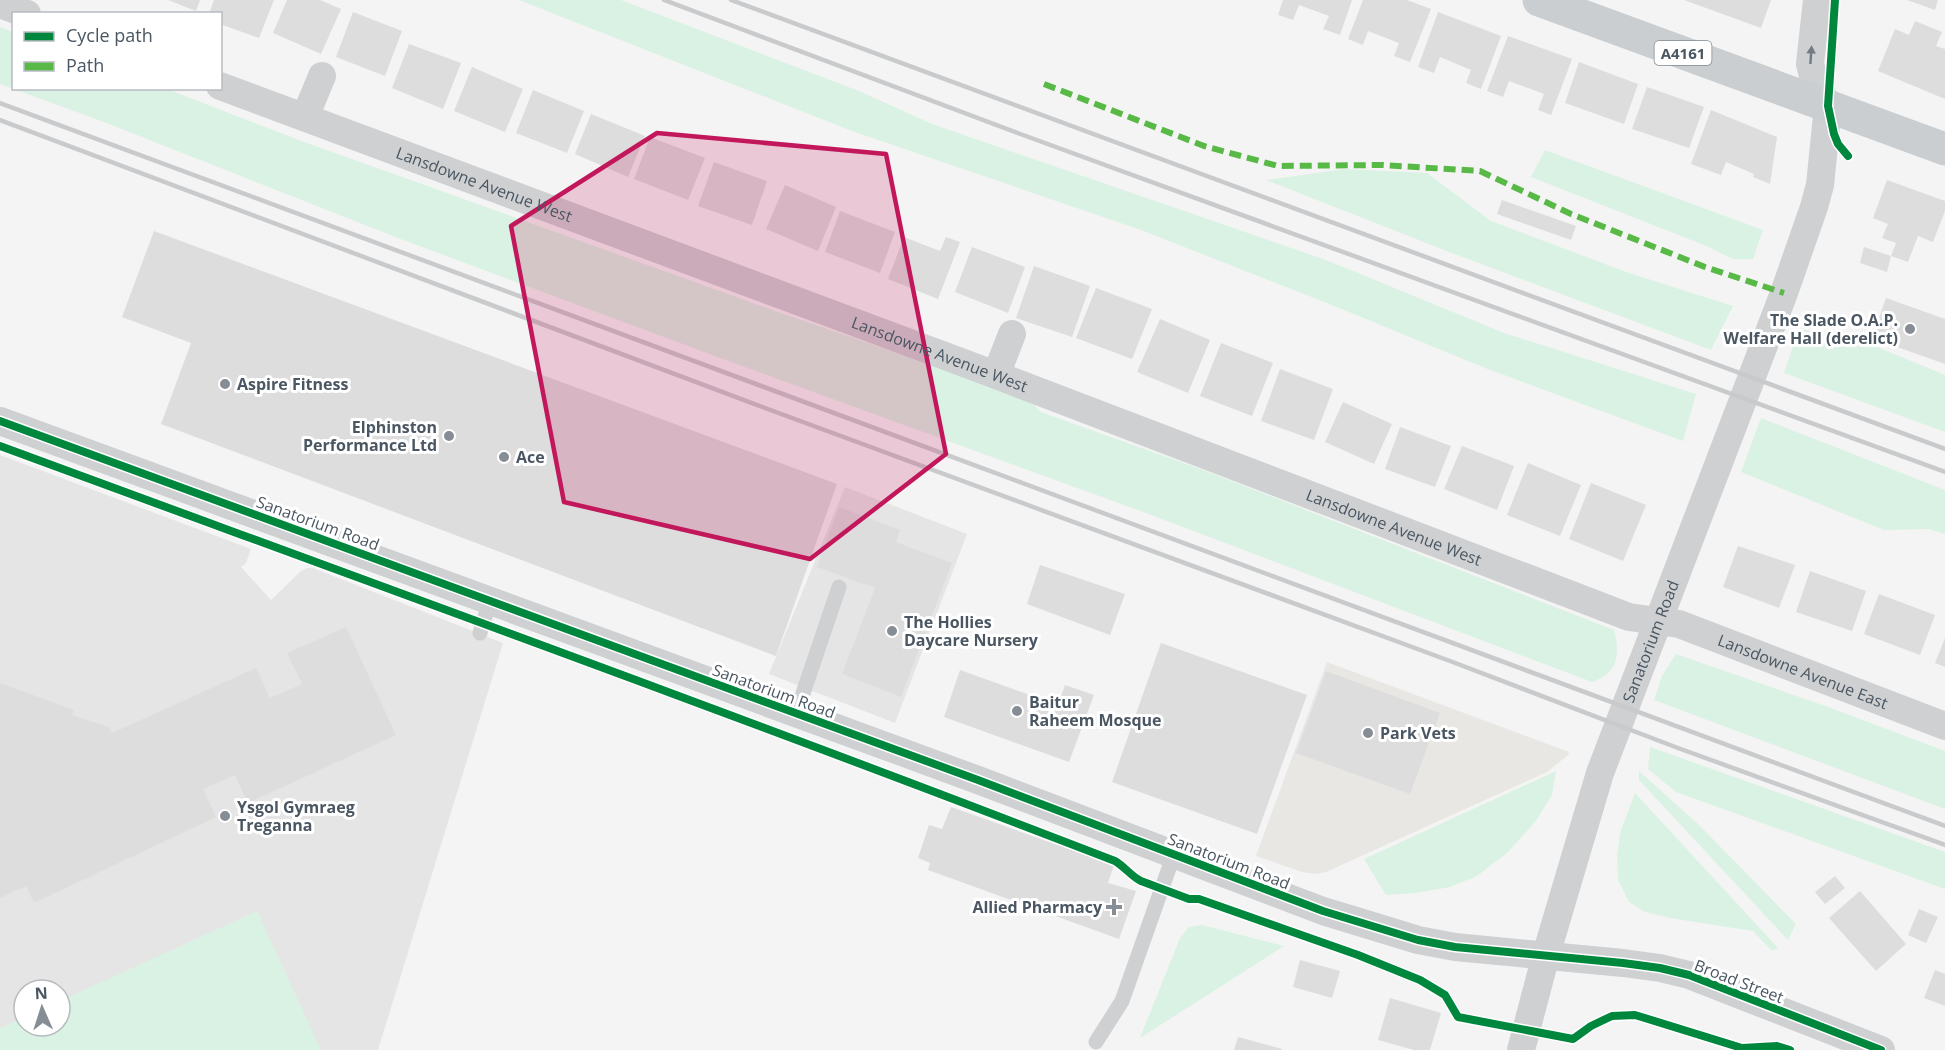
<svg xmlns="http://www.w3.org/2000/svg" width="1945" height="1050" font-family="'Open Sans',sans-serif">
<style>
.commercial{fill:#e8e7e3}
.education{fill:#e6e5e6;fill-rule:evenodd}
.green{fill:#d9f2e3}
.building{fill:#ddddde}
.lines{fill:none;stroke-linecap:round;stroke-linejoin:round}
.lane{stroke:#ced0d2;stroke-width:15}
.street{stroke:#ced0d2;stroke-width:28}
.primary{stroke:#caced1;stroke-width:33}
.rail{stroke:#c9cacc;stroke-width:4.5}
.quiet{stroke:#58b947;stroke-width:6;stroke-dasharray:12 6;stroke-linecap:butt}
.cycleway-casing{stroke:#fff;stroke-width:11}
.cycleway{stroke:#00873e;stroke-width:8}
.oneway{fill:#727b83}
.marked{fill:#c2185b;fill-opacity:0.2;stroke:#c2185b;stroke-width:4.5;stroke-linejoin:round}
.poi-dot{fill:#868d94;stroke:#fff;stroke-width:2}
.labels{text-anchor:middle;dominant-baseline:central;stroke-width:6;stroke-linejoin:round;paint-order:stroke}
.shield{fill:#fff;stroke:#808990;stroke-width:1.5}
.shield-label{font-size:15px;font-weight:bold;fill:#4a5661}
.street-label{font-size:16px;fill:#4a5661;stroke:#fff}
.poi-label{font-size:16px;font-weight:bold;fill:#4a5661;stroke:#fff;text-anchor:start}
</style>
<rect width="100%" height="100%" fill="#f4f4f4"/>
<path class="commercial" d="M1327,662L1569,752L1568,755L1547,772L1326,872L1315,874L1302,872L1256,856Z"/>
<path class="education" d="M0,455L251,549L246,563L241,567L271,600L301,571L307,568H313L503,643L378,1050H0ZM24,990H60V1026H24Z
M845,487L967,534L895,723L769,674Z"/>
<path class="green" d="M519,0H621L859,91L932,124L1326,260L1504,333L1696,394L1683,441L1485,368L1327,303L1141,230L852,131Z
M0,27L13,32L14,88L167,89L304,142L436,189L775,311L1026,397L1041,412L1203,470L1614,630C1620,654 1619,673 1592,682L1146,513L723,359L398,238L104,122L0,84Z
M1545,150L1763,230L1753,259H1733L1704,245L1531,177Z
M1345,169L1427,173L1491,221L1629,273L1733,306L1711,350L1444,250L1266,180Z
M1799,329L1858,339L1945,375V432L1784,373Z
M1761,418L1945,490V534L1929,529L1884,530L1741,472Z
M1676,654L1828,707L1945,751V809L1654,700L1662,676Z
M1650,747L1945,852V889L1676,792L1648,769Z
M1556,771L1552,795L1535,822L1508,852L1477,876L1450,887L1415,893L1386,895L1364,859Z
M1639,771L1699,825L1796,924L1788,940L1639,780Z
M1635,793L1778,948L1772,951L1753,931L1670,918L1645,912L1629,902L1618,880L1617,856L1620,833Z
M257,911L321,1050H0V1028L24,1017V1026H60V1001Z
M1202,925L1284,946L1140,1038L1180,938L1189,927Z"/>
<path class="building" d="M168,0H200L196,11Z
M214,0H274L259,38L220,24V14H209Z
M287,0H320L341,9L321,54L273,33Z
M1283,0H1352L1340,35L1323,29L1329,16L1299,5L1293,20L1278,15Z
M1363,0H1407L1431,9L1410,62L1394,56L1399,43L1368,31L1363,45L1348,39Z
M1684,0H1771L1761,28Z
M1907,0H1938L1935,10Z
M353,12L402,31L385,76L336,57Z
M1438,12L1501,36L1481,89L1466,83L1471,70L1440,57L1434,73L1418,67Z
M1915,21L1942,32L1936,46L1945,49V99L1878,71L1895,29L1909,35Z
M1508,36L1572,59L1551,115L1538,110L1544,94L1509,81L1503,97L1487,91Z
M409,44L461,63L443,109L392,88Z
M1579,62L1638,84L1624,124L1565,103Z
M472,67L523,89L505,132L454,111Z
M1647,87L1704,107L1689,148L1632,129Z
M533,90L584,111L567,153L516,133Z
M1711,110L1777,137L1770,184L1753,177L1754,174L1726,162L1721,175L1691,164Z
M591,114L645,136L628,177L575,154Z
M650,137L705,158L688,200L634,179Z
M714,162L767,181L752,225L698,206Z
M1887,180L1945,201V211L1933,242L1918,236L1908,262L1891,256L1896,243L1882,238L1888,224L1873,218Z
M785,185L836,207L818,251L766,229Z
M1502,200L1576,226L1571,240L1497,214Z
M840,211L895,232L880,273L825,252Z
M154,231L837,484L776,656L161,424L191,343L122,317Z
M904,237L940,251L946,237L960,242L938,299L888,279Z
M972,247L1025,267L1008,313L955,292Z
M1864,247L1891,256L1887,272L1860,263Z
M1034,266L1090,286L1072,337L1016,318Z
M1096,288L1152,309L1132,359L1076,338Z
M1886,298L1945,319V364L1872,338Z
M1160,319L1210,340L1188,393L1137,372Z
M1221,343L1273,363L1252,416L1200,396Z
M1280,369L1333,389L1314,440L1261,421Z
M1343,402L1392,424L1374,464L1325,442Z
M1400,427L1451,446L1435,487L1385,469Z
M1462,446L1514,466L1497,510L1444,489Z
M1528,463L1581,485L1560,536L1507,515Z
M1591,483L1646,505L1623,561L1569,539Z
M839,507L900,530L896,542L952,563L901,697L842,674L875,588L817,567Z
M1738,546L1795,565L1779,608L1723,587Z
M1040,565L1125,594L1110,635L1027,604Z
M1810,571L1866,591L1852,631L1796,612Z
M1879,594L1935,615L1920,655L1864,634Z
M346,627L396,735L248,803L235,775L203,789L216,817L34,903L26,886L0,898V683L74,710L72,715L109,727L112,733L256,668L270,698L302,684L287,653Z
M1945,638V667L1935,663Z
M1161,643L1307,695L1257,834L1112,782Z
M960,670L1058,705L1065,685L1094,695L1069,762L944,717Z
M1326,671L1440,713L1410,794L1296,753Z
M951,807L1114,865L1108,883L1136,891L1119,939L928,870L930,863L918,858L929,825L942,829Z
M1835,876L1845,888L1825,904L1815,892Z
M1860,891L1906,944L1876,971L1829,918Z
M1919,909L1938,917L1926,943L1908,935Z
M1300,960L1340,971L1332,998L1293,987Z
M1935,970L1945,974V1006L1924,998Z
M1390,998L1441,1013L1430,1050H1414L1378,1040Z
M1238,1037L1282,1049V1050H1234Z"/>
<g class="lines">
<path class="lane" d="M480,633L490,601
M796,714L839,587
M1096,1042L1122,1001L1174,854"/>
<g class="street">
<path d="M0,4L27,14"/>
<path id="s1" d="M220,86L996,375L1629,617L1679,624L1945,726"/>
<path d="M305,117L322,76"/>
<path d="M996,375L1012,334"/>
<path d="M0,421L978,780L1323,911L1418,940L1455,947L1623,963L1660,968L1689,975L1881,1050"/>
<path id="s2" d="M1521,1050L1546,955L1600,773L1784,293L1814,207L1820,185L1828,106L1814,80L1810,64L1817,0"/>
</g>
<path class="primary" d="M1539,0L1945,149"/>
<path class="rail" d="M664,0L1023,135L1945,472
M731,0L1945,449
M0,103L1945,826
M0,120L765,408L1450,661L1678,748L1945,845"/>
<path class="quiet" d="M1044,84L1204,146L1278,166L1383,165L1480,171L1571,214L1705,267L1784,293"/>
<g class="cycleway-casing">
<path id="cycleway" d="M1835,0L1828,106L1834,134L1838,144L1848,156
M0,421L978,780L1323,911L1418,940L1455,947L1623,963L1660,968L1689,975L1881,1050
M0,446C372,583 745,718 1115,861C1125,867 1132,877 1141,881L1189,899H1199L1358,955L1420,980L1445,995L1458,1017L1573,1039L1591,1026L1612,1016L1635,1015L1742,1048L1777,1046L1790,1050"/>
</g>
<use href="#cycleway" class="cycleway"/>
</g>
<defs><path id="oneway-solid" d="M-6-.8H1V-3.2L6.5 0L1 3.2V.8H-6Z" transform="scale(1.5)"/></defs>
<use class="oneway" href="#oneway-solid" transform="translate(1811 55) rotate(-86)"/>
<path class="marked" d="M657,133L886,154L946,454L810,559L564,502L511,226Z"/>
<g class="poi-dot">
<circle cx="1910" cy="329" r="6"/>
<circle cx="225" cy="384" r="6"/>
<circle cx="449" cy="436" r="6"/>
<circle cx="504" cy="457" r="6"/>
<circle cx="892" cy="631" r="6"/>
<circle cx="1017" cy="711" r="6"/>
<circle cx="1368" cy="733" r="6"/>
<circle cx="225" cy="816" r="6"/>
<path d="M1111 898h6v6h6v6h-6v6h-6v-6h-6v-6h6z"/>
</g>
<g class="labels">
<rect class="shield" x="1654.5" y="41" width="57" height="24" rx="4.5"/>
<g class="shield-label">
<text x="1683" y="53">A4161</text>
</g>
<g class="street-label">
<text stroke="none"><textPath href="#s1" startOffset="282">Lansdowne Avenue West</textPath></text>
<text stroke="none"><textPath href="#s1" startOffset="768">Lansdowne Avenue West</textPath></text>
<text transform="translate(318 523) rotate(20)">Sanatorium Road</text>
<text stroke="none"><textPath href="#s1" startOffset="1254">Lansdowne Avenue West</textPath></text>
<text stroke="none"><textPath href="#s2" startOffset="429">Sanatorium Road</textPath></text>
<text stroke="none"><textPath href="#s1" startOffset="1689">Lansdowne Avenue East</textPath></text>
<text transform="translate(774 691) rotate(20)">Sanatorium Road</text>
<text transform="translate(1229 861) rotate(21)">Sanatorium Road</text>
<text transform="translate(1739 981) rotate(21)">Broad Street</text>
</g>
<g class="poi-label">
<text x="1898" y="320" text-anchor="end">The Slade O.A.P.<tspan x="1898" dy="18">Welfare Hall (derelict)</tspan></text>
<text x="237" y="384">Aspire Fitness</text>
<text x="437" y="427" text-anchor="end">Elphinston<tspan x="437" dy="18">Performance Ltd</tspan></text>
<text x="516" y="457">Ace</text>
<text x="904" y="622">The Hollies<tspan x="904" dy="18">Daycare Nursery</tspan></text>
<text x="1029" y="702">Baitur<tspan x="1029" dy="18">Raheem Mosque</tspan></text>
<text x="1380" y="733">Park Vets</text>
<text x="237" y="807">Ysgol Gymraeg<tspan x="237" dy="18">Treganna</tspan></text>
<text x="1102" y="907" text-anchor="end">Allied Pharmacy</text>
</g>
</g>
<rect x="12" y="12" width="210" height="78" fill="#ffffff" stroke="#b7bbc0" stroke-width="1.5"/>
<rect x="24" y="32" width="30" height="9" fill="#00873e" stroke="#b7bbc0" stroke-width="1.5"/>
<text x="66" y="42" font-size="18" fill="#4a5661">Cycle path</text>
<rect x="24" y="62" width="30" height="9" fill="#58b947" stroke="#b7bbc0" stroke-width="1.5"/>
<text x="66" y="72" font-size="18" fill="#4a5661">Path</text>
<g transform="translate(42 1008) rotate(357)"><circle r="28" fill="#ffffff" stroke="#b7bbc0" stroke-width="1.5"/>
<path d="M0-4.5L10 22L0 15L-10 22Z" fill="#868d94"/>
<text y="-9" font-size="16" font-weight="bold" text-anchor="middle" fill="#4a5661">N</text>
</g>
</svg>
